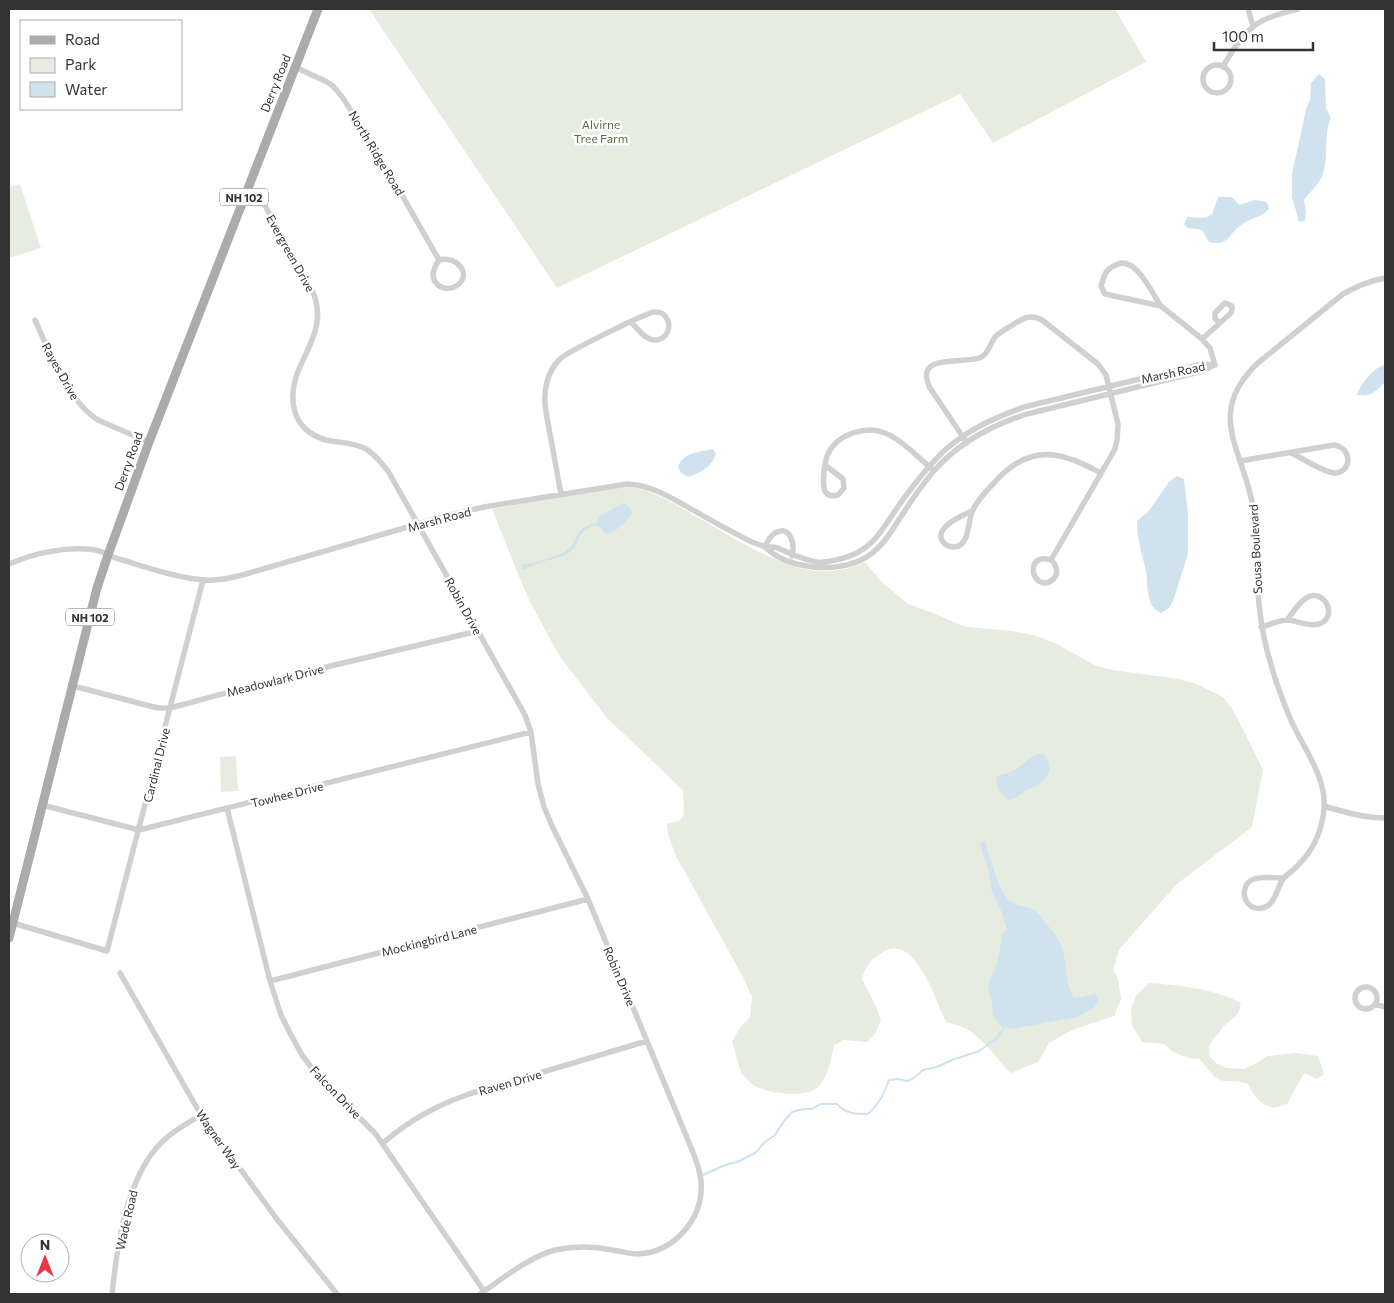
<svg xmlns="http://www.w3.org/2000/svg" width="1394" height="1303" font-family="Commissioner,sans-serif">
<style>
.green{fill:#e6ecdf}
.water{fill:#cfe2ee}
.lines{fill:none;stroke-linecap:round;stroke-linejoin:round}
.stream{stroke:#cfe2ee;stroke-width:2}
.street{stroke:#d0d0d0;stroke-width:5.5}
.primary{stroke:#ababab;stroke-width:9}
.labels{text-anchor:middle;dominant-baseline:central;stroke-width:5;stroke-linejoin:round;paint-order:stroke}
.shield{fill:#fff;stroke:#707070;stroke-width:1}
.shield-label{font-size:11px;font-weight:bold;fill:#333}
.street-label{font-size:12px;fill:#333;stroke:#fff}
.park-label{font-size:12px;fill:#56703f;stroke:#fff}
</style>
<rect width="100%" height="100%" fill="#fff"/>
<path class="green" d="M369,9H1115L1146,62L993,143L960,94L557,288Z
M20,184L41,248L9,258V187Z
M631,487C652,490 669,501 687,511C722,531 766,560 804,569C824,574 846,571 865,562L882,582L908,604L936,614L951,621L967,627L1012,631L1033,635L1055,643L1094,665L1113,670L1179,679L1196,684L1223,697L1232,709L1245,733L1263,770L1252,827L1177,884L1129,938L1119,950L1113,970L1118,978L1121,999L1114,1016L1072,1030L1049,1043L1038,1062L1011,1073C995,1058 984,1038 965,1028C959,1025 952,1024 946,1022C936,1001 915,932 883,952C872,959 865,966 862,979L876,1007L881,1020L875,1034L867,1042L844,1040L834,1045C831,1058 829,1074 820,1085C808,1099 772,1094 757,1087C752,1085 746,1079 743,1075C739,1070 735,1049 732,1042L739,1029L750,1017L752,997L743,977L676,856L668,835L667,824L681,820L684,814L683,790L607,718L560,657L530,602L518,574L492,509L616,488Z
M236,756L238,791L221,792L220,757Z
M1149,983C1179,985 1215,989 1241,1003L1238,1014L1224,1026L1215,1037L1209,1046L1210,1057L1217,1064L1227,1068L1244,1069L1255,1064L1267,1056L1296,1053L1318,1056L1324,1074L1317,1079L1304,1073L1287,1104C1282,1105 1276,1109 1271,1107C1260,1105 1252,1093 1248,1084C1237,1080 1234,1082 1224,1081C1214,1080 1207,1067 1200,1059L1189,1058L1173,1052L1164,1044L1142,1042L1132,1025L1131,1008L1136,996Z"/>
<path class="water" d="M1319,74L1325,79L1326,108L1331,118C1323,135 1329,156 1323,174C1320,183 1310,192 1304,200L1306,212L1305,221L1299,222L1292,196V174L1306,110L1310,100L1311,83Z
M1218,197H1232L1239,205L1255,200L1264,201L1268,204L1269,209C1261,218 1250,218 1241,225C1228,234 1229,247 1209,242L1202,230L1188,228L1184,224L1187,217L1205,218L1212,214Z
M1385,365V382C1375,392 1371,397 1357,395C1361,384 1373,367 1385,365Z
M713,449L716,454C711,468 701,472 689,477L681,473L678,467C683,452 699,452 713,449Z
M1177,476L1184,479L1188,513V554L1173,601L1169,608L1161,613C1159,612 1157,611 1155,609C1146,600 1148,583 1146,571C1142,554 1137,539 1137,521L1148,512L1169,482Z
M623,503L629,506L632,513C628,521 614,534 605,534L600,527L596,525C572,533 584,540 570,552C563,557 553,559 544,561C537,563 530,567 522,570L521,565C531,564 557,557 566,551C581,541 571,529 596,523L601,515Z
M1037,754H1044C1053,764 1050,777 1039,784C1035,787 1029,788 1025,791C1018,795 1017,799 1008,800C1002,794 994,787 997,777C1002,773 1007,774 1013,771C1022,766 1028,758 1037,754Z
M985,841C989,854 1000,897 1012,903C1019,907 1028,906 1034,910C1038,912 1055,934 1058,939C1069,957 1063,981 1074,998L1084,997L1095,993L1098,1001L1093,1008L1077,1017L1011,1029L1000,1026L993,1015L992,1002L989,994L988,986L990,979L996,968L1000,950L1002,934L1007,930L1002,913L992,892L989,873L980,843Z"/>
<g class="lines">
<path class="stream" d="M703,1175L725,1165L737,1162L755,1153L765,1142L775,1135L784,1121L792,1112L803,1109H812L820,1104H837C847,1114 854,1114 868,1114C879,1104 884,1094 889,1080L898,1079L907,1081L914,1078L923,1070L937,1067L952,1060L979,1051L996,1039L1004,1028"/>
<path class="street" d="M1248,9L1253,26
M1203 79a14 14 0 1 1 28 0a14 14 0 1 1-28 0Z
M295,67L327,82L333,86L343,98L387,169L439,260C436,264 434,269 433,274C433,286 446,292 456,286C473,276 458,255 439,260
M1223,67C1231,52 1240,37 1254,26C1266,17 1283,13 1298,9
M247,190L263,202L312,290C326,320 311,342 299,369C287,398 291,430 326,440C339,443 354,442 366,449C375,454 381,463 388,471L525,715L531,732L538,784L544,807L553,828L588,899L690,1145C695,1157 700,1169 701,1181C704,1218 675,1252 638,1254C629,1254 621,1251 612,1250C593,1246 574,1246 555,1250C529,1257 502,1279 480,1294
M1161,306C1154,296 1140,267 1127,264C1123,262 1120,263 1116,265C1104,270 1105,275 1101,286L1105,294L1161,306L1202,339L1210,348L1215,365
M35,320C49,351 69,404 100,421L149,442
M1202,339L1231,313L1232,310V306L1225,303L1215,313V318L1219,323
M967,443L930,388C913,353 961,364 979,358C988,355 990,344 995,337C1000,332 1006,329 1011,326C1022,319 1030,313 1042,320L1098,364L1106,375L1118,424L1117,440L1115,449L1051,560C1057,565 1060,575 1051,581C1031,592 1024,551 1051,560
M1240,461L1334,445C1353,448 1352,473 1334,473C1325,473 1300,457 1291,453
M825,465L843,479L844,488L838,495C821,499 823,484 824,472C825,466 825,459 828,454C837,434 866,425 885,433C902,440 916,456 931,468
M561,494C557,474 554,454 550,434C547,417 542,399 547,382C549,373 554,365 560,359C567,352 647,312 655,312C660,312 665,314 667,319C673,330 663,344 650,339C643,337 637,328 631,322
M972,511C962,516 931,528 944,543C947,546 951,547 955,547C969,546 968,522 972,512C976,502 988,489 995,482C1015,459 1040,448 1070,459C1081,462 1091,468 1101,473
M765,547C777,559 796,565 813,567C830,569 854,566 868,556C884,546 894,527 904,512C913,498 923,484 933,472C957,444 992,425 1027,414L1203,371L1214,365
M765,547C767,542 770,536 775,533C791,524 795,545 792,556
M9,564C34,553 67,546 95,550C103,551 111,557 119,559C146,567 177,578 205,580C219,581 232,578 246,574L449,515L484,507L627,484C652,485 671,498 693,510C710,520 728,530 746,539C751,542 757,544 763,546C768,548 773,546 778,548C791,554 803,560 817,562C825,563 832,561 840,559C872,552 882,530 899,505C913,486 927,467 945,450C969,429 994,418 1024,407L1202,364L1215,365
M1261,627C1269,625 1279,620 1288,620C1298,621 1309,627 1319,624C1338,618 1326,589 1308,597C1299,601 1293,613 1287,620
M73,686L158,708H170L297,674L478,631
M42,805L139,830L531,732
M1324,806C1344,812 1364,818 1385,818
M227,808L270,981L281,1015L291,1035L302,1055L320,1079L375,1133L484,1291
M1284,878C1275,878 1263,876 1254,879C1237,885 1244,912 1262,908C1275,906 1277,888 1283,879C1287,874 1293,871 1297,866C1313,851 1322,831 1324,809C1327,776 1302,747 1290,718C1282,699 1275,680 1270,661C1254,608 1258,560 1253,507C1243,449 1204,413 1259,362L1343,294C1357,286 1369,281 1385,278
M13,923L107,951L203,580
M120,973L201,1115L276,1218L337,1294
M270,981L588,899
M1355 998a11 11 0 1 1 22 0a11 11 0 1 1-22 0Z
M1375,1004L1385,1007
M383,1143C410,1120 435,1106 469,1094L647,1041
M112,1294C117,1246 126,1176 163,1141C174,1130 188,1123 201,1115"/>
<path class="primary" d="M9,938L97,588L108,555L149,442L318,9"/>
</g>
<g class="labels">
<g class="shield">
<rect x="220" y="188.5" width="48" height="17" rx="4"/>
<rect x="66" y="608.5" width="48" height="17" rx="4"/>
</g>
<g class="shield-label">
<text x="244" y="197">NH 102</text>
<text x="90" y="617">NH 102</text>
</g>
<g class="street-label">
<text transform="translate(275 83) rotate(-68)">Derry Road</text>
<text transform="translate(377 153) rotate(59)">North Ridge Road</text>
<text transform="translate(291 253) rotate(61)">Evergreen Drive</text>
<text transform="translate(61 371) rotate(61)">Rayes Drive</text>
<text transform="translate(1173 372) rotate(-12)">Marsh Road</text>
<text transform="translate(128 461) rotate(-70)">Derry Road</text>
<text transform="translate(439 519) rotate(-15)">Marsh Road</text>
<text transform="translate(1255 549) rotate(-93)">Sousa Boulevard</text>
<text transform="translate(464 606) rotate(61)">Robin Drive</text>
<text transform="translate(275 680) rotate(-14)">Meadowlark Drive</text>
<text transform="translate(156 765) rotate(-76)">Cardinal Drive</text>
<text transform="translate(287 794) rotate(-14)">Towhee Drive</text>
<text transform="translate(429 940) rotate(-14)">Mockingbird Lane</text>
<text transform="translate(620 976) rotate(67)">Robin Drive</text>
<text transform="translate(510 1082) rotate(-16)">Raven Drive</text>
<text transform="translate(336 1092) rotate(46)">Falcon Drive</text>
<text transform="translate(219 1139) rotate(55)">Wagner Way</text>
<text transform="translate(126 1220) rotate(-77)">Wade Road</text>
</g>
<g class="park-label">
<text x="601" y="124">Alvirne<tspan x="601" dy="14">Tree Farm</tspan></text>
</g>
</g>
<rect width="1394" height="1303" fill="none" stroke="#333333" stroke-width="20"/>
<rect x="20" y="20" width="162" height="90" fill="#ffffff" stroke="#adadad"/>
<rect x="30" y="36" width="25" height="8" fill="#ababab" stroke="#adadad"/>
<text x="65" y="45" font-size="15" fill="#333333">Road</text>
<rect x="30" y="58" width="25" height="15" fill="#e6ecdf" stroke="#adadad"/>
<text x="65" y="70" font-size="15" fill="#333333">Park</text>
<rect x="30" y="82" width="25" height="15" fill="#cfe2ee" stroke="#adadad"/>
<text x="65" y="95" font-size="15" fill="#333333">Water</text>
<g transform="translate(45 1258)"><circle r="24" fill="#ffffff" stroke="#adadad"/>
<path d="M0-4L9 19L0 12L-9 19Z" fill="#e63946"/>
<text y="-8" font-size="14" font-weight="bold" text-anchor="middle" fill="#333333">N</text>
</g>
<path d="M1214 42v8h99v-8" fill="none" stroke="#333333" stroke-width="2.5"/>
<text x="1222" y="42" font-size="15" fill="#333333" stroke="#ffffff" stroke-width="4" paint-order="stroke">100 m</text>
</svg>
